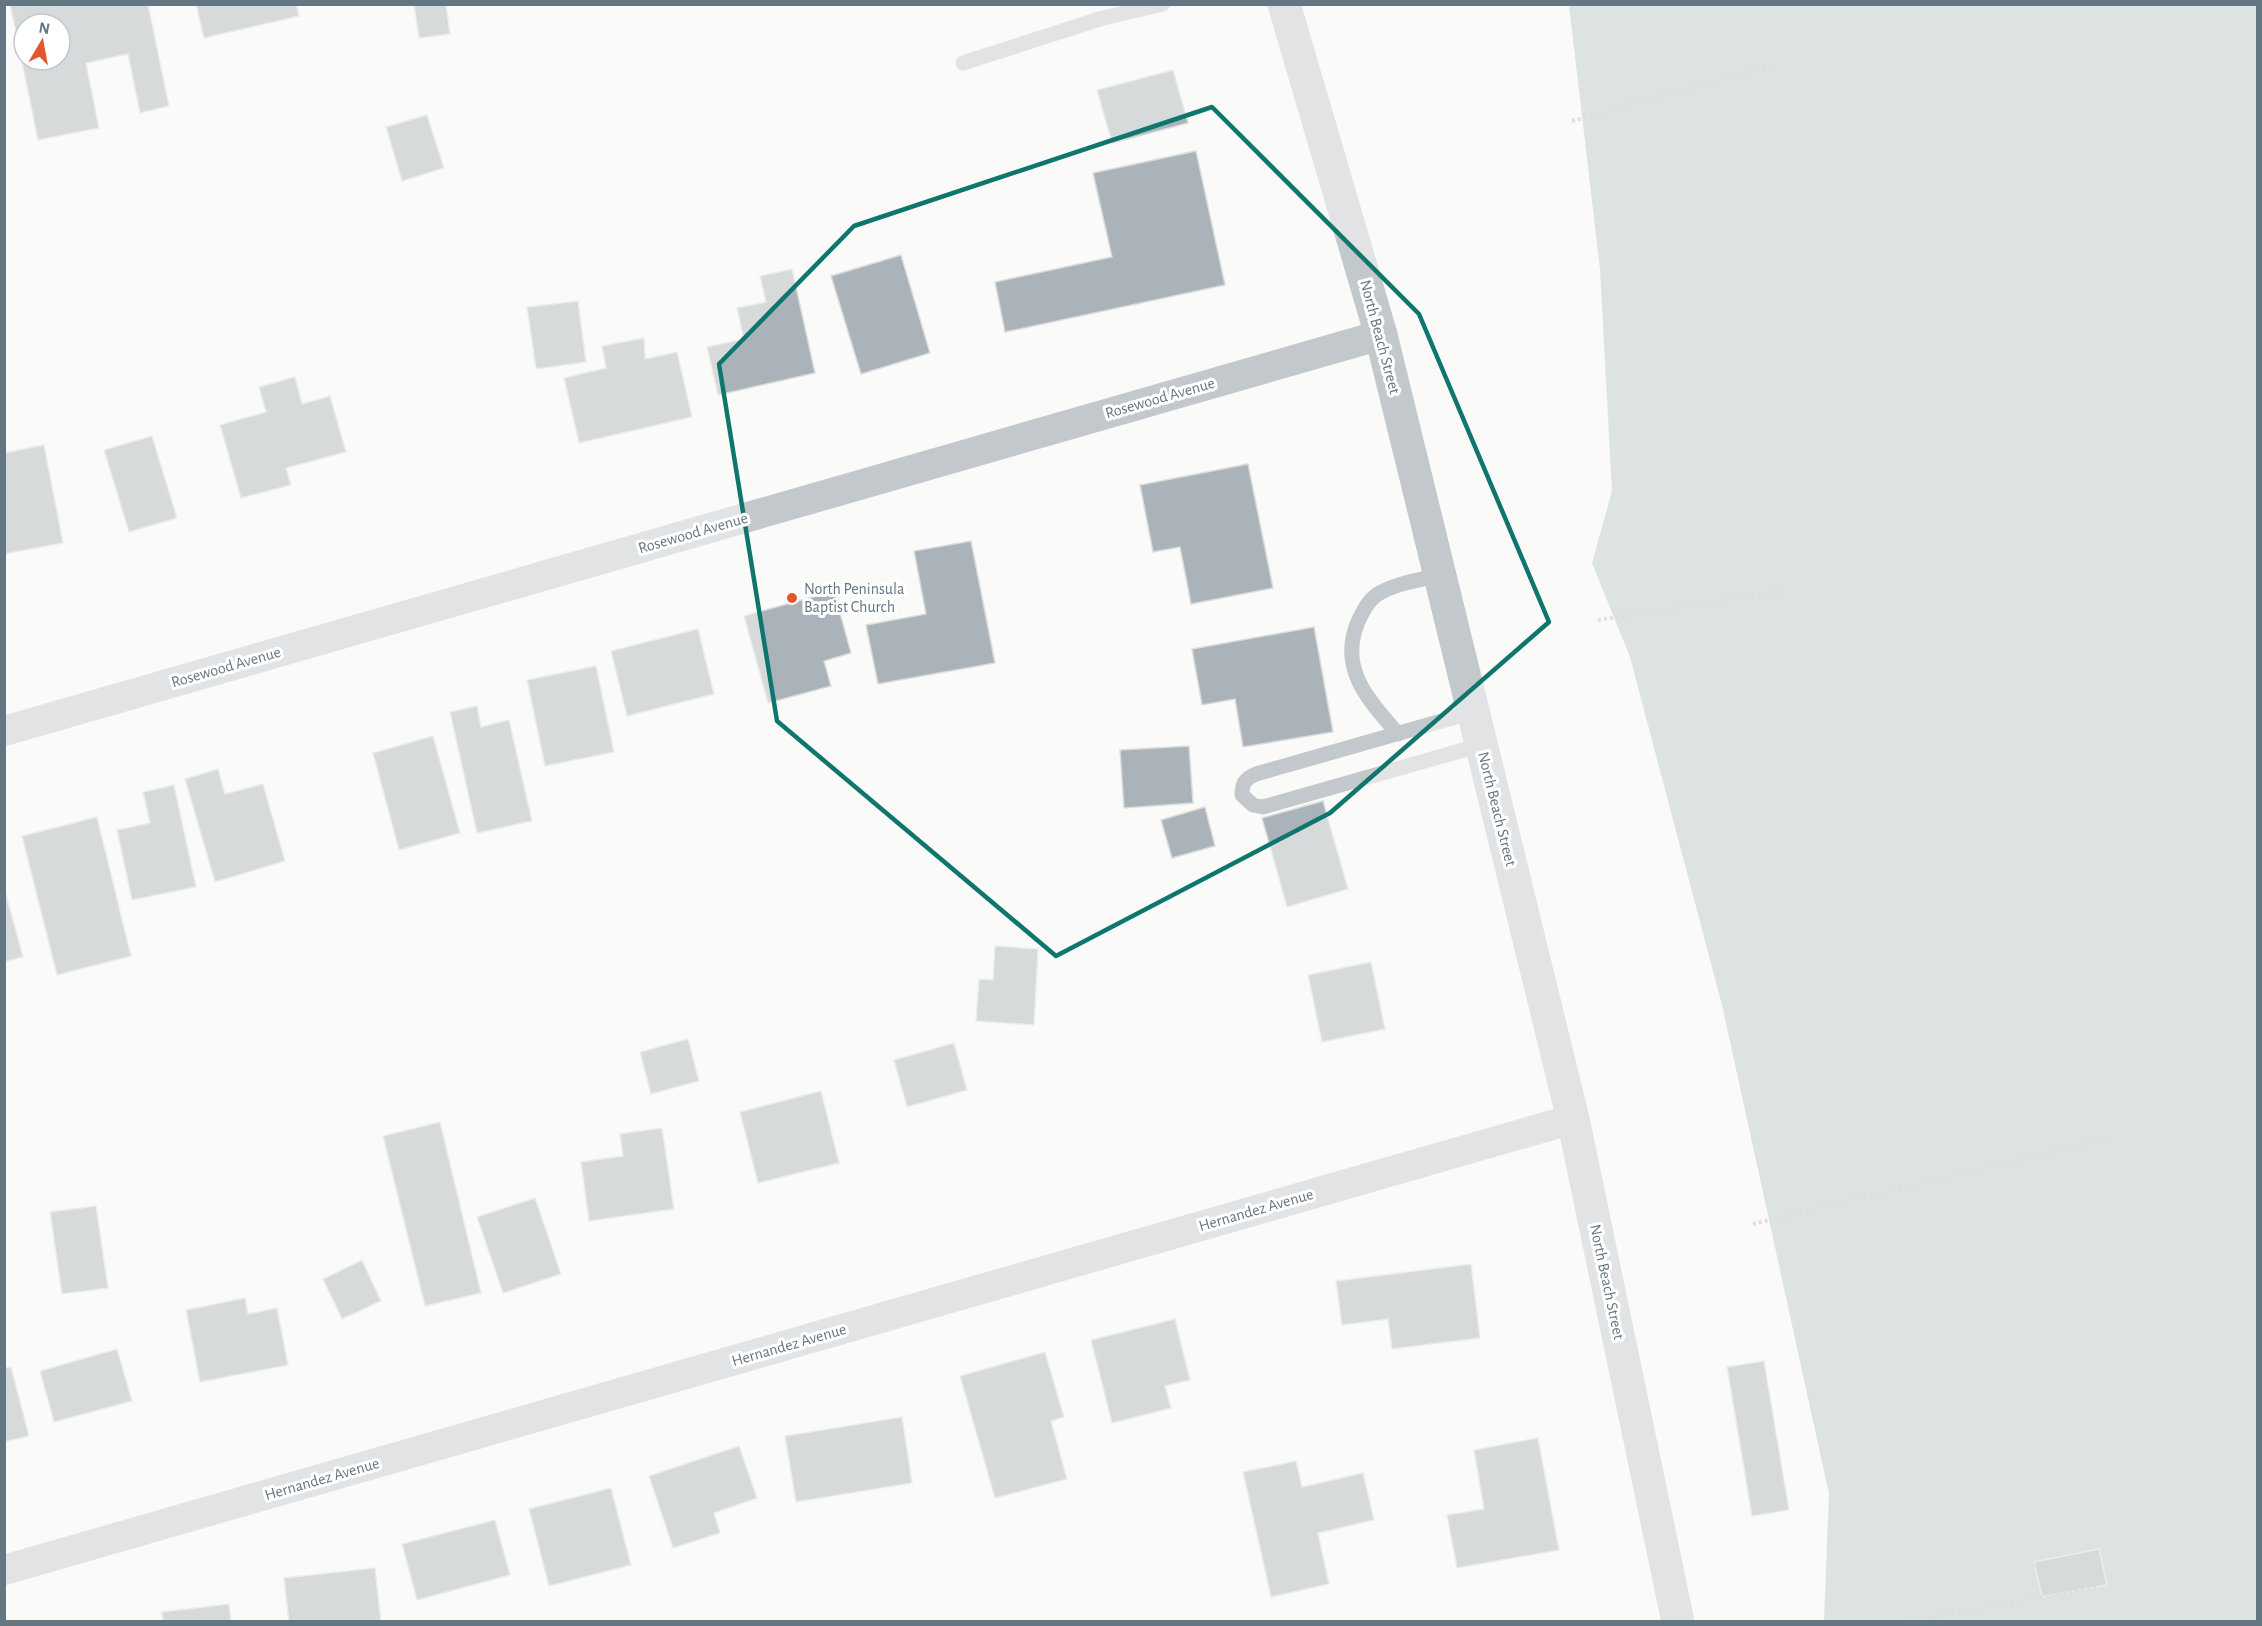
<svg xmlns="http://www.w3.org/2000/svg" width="2262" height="1626" font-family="'Alegreya Sans',sans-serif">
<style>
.water{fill:#bbc7cb}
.building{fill:#aab3b9;stroke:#dcdcda;stroke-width:1.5;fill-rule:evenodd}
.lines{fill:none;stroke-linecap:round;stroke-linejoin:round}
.path{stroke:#bbbfc2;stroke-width:4;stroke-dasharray:3 3;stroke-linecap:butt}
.service{stroke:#c3c8cc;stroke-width:15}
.minor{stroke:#c3c8cc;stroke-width:30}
.tertiary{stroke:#c3c8cc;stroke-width:33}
.marked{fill:none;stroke:#0f766e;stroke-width:4.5;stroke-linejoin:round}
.poi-dot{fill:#e4572e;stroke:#fff;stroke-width:2}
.labels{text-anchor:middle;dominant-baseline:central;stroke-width:6;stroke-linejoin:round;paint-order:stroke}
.street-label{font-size:16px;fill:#657683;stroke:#fff}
.poi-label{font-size:16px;fill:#657683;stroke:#fff;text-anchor:start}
</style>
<rect width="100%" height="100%" fill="#fafaf8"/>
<path class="water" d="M1569,5H2257V1621H1824L1829,1494L1722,1005L1630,657L1592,563L1612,491L1600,269Z"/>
<path class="building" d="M10,4H148L169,106L140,113L128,54L86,63L99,128L38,140ZM24,24H60V60H24Z
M196,4H296L299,16L204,38Z
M414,4H446L450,34L419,38Z
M1173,70L1188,123L1112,143L1097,90Z
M427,115L444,168L402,181L386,127Z
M1196,151L1225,285L1005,332L995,282L1112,257L1093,173Z
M901,255L930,353L861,374L831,276Z
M792,269L815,373L718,395L707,347L744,339L737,308L766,302L760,276Z
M578,301L586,362L536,369L527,307Z
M644,338L645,359L677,352L692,417L579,443L564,378L606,368L602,346Z
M295,377L302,404L330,396L346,452L286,468L291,485L241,498L220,425L266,412L259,387Z
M152,436L177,518L129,532L104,450Z
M44,445L63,543L4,554V453Z
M1248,464L1273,588L1191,604L1180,547L1153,552L1140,485Z
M971,541L995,663L878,684L866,625L926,614L914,551Z
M834,591L851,653L824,661L831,686L768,703L744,616Z
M1314,627L1333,732L1243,747L1235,699L1202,705L1192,649Z
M698,629L714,694L627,716L611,651Z
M596,666L614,752L545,766L527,680Z
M477,706L481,727L509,720L532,821L477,833L450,712Z
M433,736L460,833L399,850L373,753Z
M1189,746L1193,803L1124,808L1120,750Z
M218,769L225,794L263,784L285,861L215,882L185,779Z
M174,785L196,887L132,900L117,830L150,823L143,792Z
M1323,801L1348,889L1287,907L1262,818Z
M1205,807L1215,846L1172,858L1161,820Z
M97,817L131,956L57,975L22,836Z
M4,887L23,957L4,962Z
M995,946L1038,949L1034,1025L976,1021L979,979L993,980Z
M1371,962L1385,1029L1322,1042L1308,975Z
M688,1039L699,1081L651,1094L640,1052Z
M954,1043L967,1090L907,1107L894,1060Z
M821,1091L839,1163L758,1183L740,1112Z
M440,1122L481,1293L425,1306L383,1136Z
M662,1128L674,1209L589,1221L581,1162L623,1156L620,1134Z
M535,1198L561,1274L503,1293L477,1217Z
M96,1206L108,1288L62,1294L50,1212Z
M362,1260L381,1301L342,1319L323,1279Z
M1471,1264L1480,1338L1392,1349L1388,1319L1342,1325L1336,1281Z
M245,1298L248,1314L277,1308L288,1365L200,1382L186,1310Z
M1175,1319L1190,1380L1165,1386L1171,1408L1112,1423L1091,1340Z
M117,1349L132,1401L54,1422L40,1371Z
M1045,1352L1064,1417L1051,1421L1067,1479L995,1498L960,1376Z
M1764,1361L1789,1510L1752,1516L1727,1367Z
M11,1367L29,1436L4,1442V1368Z
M902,1417L912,1483L796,1502L785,1436Z
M1538,1438L1559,1550L1457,1568L1447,1515L1484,1509L1474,1450Z
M739,1446L757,1498L714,1513L720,1533L673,1548L649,1476Z
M1296,1461L1302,1487L1363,1473L1374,1520L1318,1533L1329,1584L1271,1597L1243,1472Z
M611,1488L631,1565L549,1586L529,1509Z
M495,1520L510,1575L417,1600L402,1544Z
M2099,1549L2107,1585L2042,1597L2034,1562Z
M375,1568L381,1622H289L284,1578Z
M229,1604L231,1622H163L162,1612Z"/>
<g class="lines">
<path class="path" d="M1572,121L1770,65
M1598,620L1780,591
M1753,1224L2105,1139
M1904,1622L2098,1587"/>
<path class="service" d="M963,63L1103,18L1163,4
M1473,712L1256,774C1245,779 1242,783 1242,795L1253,805L1263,807L1481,745
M1398,734C1370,701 1339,671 1357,624C1362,613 1368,600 1378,594C1396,583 1420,580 1440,575"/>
<path class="minor" d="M4,731L1381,335
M4,1570L1573,1119"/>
<path class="tertiary" d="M1284,4L1381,335L1573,1119L1678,1622"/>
</g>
<path d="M0 0H2262V1626H0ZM1212,107L1419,314L1549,622L1330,813L1056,956L777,721L719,364L854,226Z" fill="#fafaf8" fill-opacity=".55" fill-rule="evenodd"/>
<path class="marked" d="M1212,107L1419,314L1549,622L1330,813L1056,956L777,721L719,364L854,226Z"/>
<circle class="poi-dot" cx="792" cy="598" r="6"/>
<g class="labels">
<g class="street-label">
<text transform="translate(1380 337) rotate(75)">North Beach Street</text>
<text transform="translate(1160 398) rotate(-16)">Rosewood Avenue</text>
<text transform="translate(693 533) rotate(-16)">Rosewood Avenue</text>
<text transform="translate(226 667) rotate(-16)">Rosewood Avenue</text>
<text transform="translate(1497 809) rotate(76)">North Beach Street</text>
<text transform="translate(1256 1210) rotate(-16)">Hernandez Avenue</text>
<text transform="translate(1607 1282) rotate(78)">North Beach Street</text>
<text transform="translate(789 1345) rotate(-16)">Hernandez Avenue</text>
<text transform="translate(322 1479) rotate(-16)">Hernandez Avenue</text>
</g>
<g class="poi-label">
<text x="804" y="589">North Peninsula<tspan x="804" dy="18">Baptist Church</tspan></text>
</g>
</g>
<rect width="2262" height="1626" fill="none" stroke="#657683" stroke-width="12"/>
<g transform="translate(42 42) rotate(10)"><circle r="28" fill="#ffffff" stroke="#c1c8cd" stroke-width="1.5"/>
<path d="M0-4.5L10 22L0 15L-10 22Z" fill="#e4572e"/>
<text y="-9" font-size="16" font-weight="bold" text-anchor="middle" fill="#657683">N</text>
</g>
</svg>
